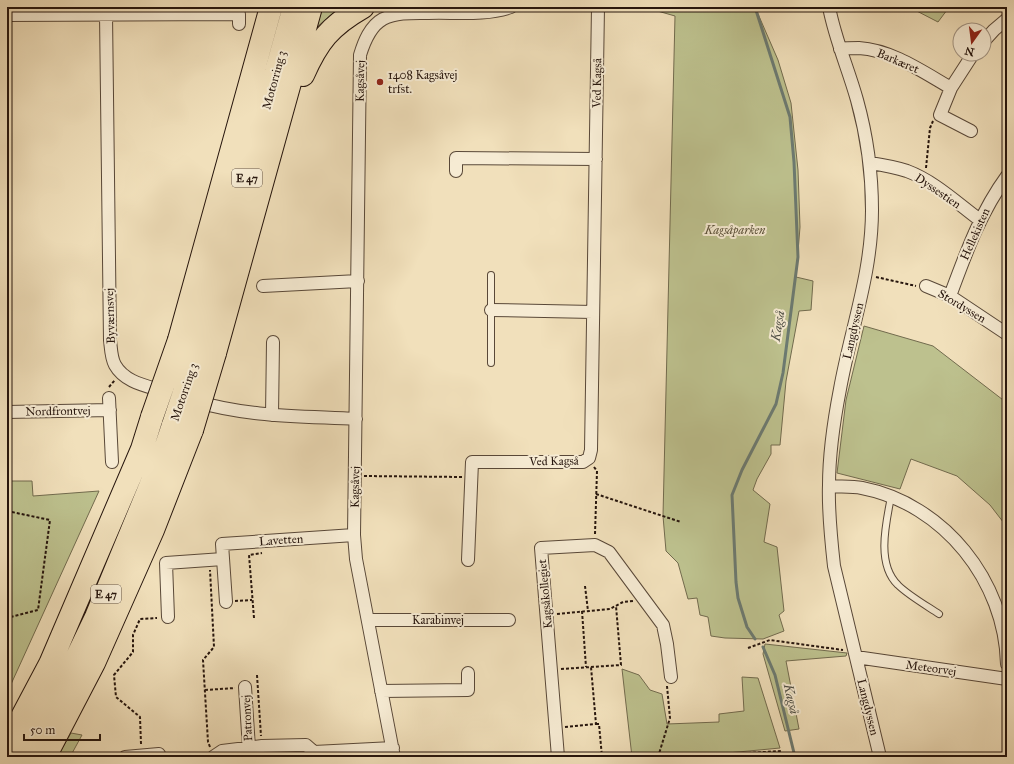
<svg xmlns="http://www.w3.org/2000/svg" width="1014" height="764" font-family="'IM FELL Great Primer',serif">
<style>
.green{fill:#bdc18e;stroke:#726b4e}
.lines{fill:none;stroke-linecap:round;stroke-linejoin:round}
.stream{stroke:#6c7a71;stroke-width:3}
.service-casing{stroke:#594838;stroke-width:8}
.minor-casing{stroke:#594838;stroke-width:14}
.motorway-casing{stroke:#26150d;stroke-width:24}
.path{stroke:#26150d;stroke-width:2;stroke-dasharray:3 2;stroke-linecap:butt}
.service{stroke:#f6ebd3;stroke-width:6}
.minor{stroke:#f6ebd3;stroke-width:12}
.motorway{stroke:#f1e0bb;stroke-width:22}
.motorway-bridge-casing{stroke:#26150d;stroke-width:24;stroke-linecap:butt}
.motorway-bridge{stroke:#f1e0bb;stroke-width:22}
.poi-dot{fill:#8f2418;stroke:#f6ebd3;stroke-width:1.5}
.labels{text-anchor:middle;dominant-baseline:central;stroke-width:4;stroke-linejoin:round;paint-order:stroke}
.shield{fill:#f6ebd3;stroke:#645548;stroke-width:1}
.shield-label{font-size:11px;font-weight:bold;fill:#26150d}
.street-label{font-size:12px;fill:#26150d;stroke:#f6ebd3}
.poi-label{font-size:12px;fill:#26150d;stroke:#f6ebd3;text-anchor:start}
.park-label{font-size:12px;font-style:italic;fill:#5b513a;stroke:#f6ebd3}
.water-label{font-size:13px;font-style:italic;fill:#4f5047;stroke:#f6ebd3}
</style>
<rect width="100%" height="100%" fill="#f1e0bb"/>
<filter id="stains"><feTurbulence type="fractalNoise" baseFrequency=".005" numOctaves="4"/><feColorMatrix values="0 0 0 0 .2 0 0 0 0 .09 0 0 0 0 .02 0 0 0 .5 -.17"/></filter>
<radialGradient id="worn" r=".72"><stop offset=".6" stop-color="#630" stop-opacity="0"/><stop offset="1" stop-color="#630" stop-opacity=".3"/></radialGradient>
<path class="green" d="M322,7H340L317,27Z
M647,7H755L778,60L791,103L798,170L800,227L796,277L813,281L811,310L799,311L786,381L780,445H771V454L757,479L753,490L770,504L764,542L777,547L784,611L779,615L784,631L763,639L725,638L711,636L708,617L700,615L697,598L688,599L678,563L666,551L663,516L675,16L647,8Z
M909,7H942L947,10L938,22Z
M864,326L933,346L1007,403V527L990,505L957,476L911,459L900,489L837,473L846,400Z
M7,481H32L33,496L99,491L7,693Z
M765,644L847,653L846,656L786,661L799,729L785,731L763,654Z
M622,669L639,675L650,690L662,694L667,724L719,722V714L744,711L742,677L758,678L780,748L686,757H632Z
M71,733L82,735L70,757H57Z"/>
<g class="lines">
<path class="stream" d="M755,7L790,117L794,162L798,257L783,373L776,404L742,470L732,495L736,582L738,598L747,627L755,639
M763,647L775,675L795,757"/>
<g class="service-casing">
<path id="service" d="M491,363V275
M891,497C886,523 876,564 898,585C908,595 927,606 939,614"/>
</g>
<g class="minor-casing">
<path id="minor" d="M829,7C835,39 848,68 857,100C867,136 872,173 872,210C872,273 851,328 840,389C834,420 829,452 829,485C828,512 831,539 834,566L880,757
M106,14L110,340C111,348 111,358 115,365C125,383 148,386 166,392
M7,15L239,14V24
M984,41L994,30L1007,19
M840,49C846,48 853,48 859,48C892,50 923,72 951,88
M971,131L940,115L951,88L973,54
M870,163C883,165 895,167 907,171C934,181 957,203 980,220
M456,171V158L596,159
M263,286L358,281
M926,286L950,296L1007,334
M950,296C966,253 980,213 1007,176
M491,310L593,312
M109,398L112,462
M195,401C247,417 302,416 356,419
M7,412L110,410
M272,415L273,342
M829,486C839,487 851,486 862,488C944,504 1005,581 1007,664
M468,560L472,462H583L589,458L591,450L598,7
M226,602L222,544L354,535
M168,617L166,563L223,559
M368,620H509
M856,657L1007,679
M245,687L249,748
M381,691L468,690V673
M125,757L159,754V757
M213,757L222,751L262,746L306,745L314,752L393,748
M394,757L356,559L354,535L360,55C364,42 370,26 383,19C397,12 413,13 428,13C455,12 485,16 511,7
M558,757L541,548L595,545L609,552L663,625L667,644L671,677"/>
</g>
<g class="motorway-casing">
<path id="motorway" d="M303,75C318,41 330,26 363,7
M179,340L271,7
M199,348L294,7
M215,353L311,7
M7,745L50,664L142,449L152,417
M24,757L60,692L96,617L163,455L173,425
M45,757L94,663L153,530L192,430"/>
</g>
<path class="path" d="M926,168L930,128L933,121
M876,277L916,286
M109,387L115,380
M594,467L597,471L595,534
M364,476L462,477
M596,494L681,522
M7,511L50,520L38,610L7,618
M585,586L588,611
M235,601L252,600
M582,611L586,667
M557,614L610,609L623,602L633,601
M254,618L249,555L262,553
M748,648L770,640L843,650
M561,669L621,665L616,606
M257,675L261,736
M205,690L235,688
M596,724H599L602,757
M565,727L596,724L591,667
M141,744L140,717L116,697L114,675L133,652V635L140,619L157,618
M210,747L208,742L203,660L214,647L210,570
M658,757L670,718L667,686
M683,757L781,751"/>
<use href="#service" class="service"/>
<use href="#minor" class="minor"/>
<use href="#motorway" class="motorway"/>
<g class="motorway-bridge-casing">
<path id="motorway-bridge" d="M152,417L179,340
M173,425L199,348
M192,430L215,353"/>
</g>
<use href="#motorway-bridge" class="motorway-bridge"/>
</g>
<circle class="poi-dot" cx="380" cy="82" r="4"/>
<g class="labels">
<g class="shield">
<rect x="232" y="169" width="30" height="18" rx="3"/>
<rect x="91" y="585" width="30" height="18" rx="3"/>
</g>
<g class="shield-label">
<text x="247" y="178">E 47</text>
<text x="106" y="594">E 47</text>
</g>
<g class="street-label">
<text transform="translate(898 61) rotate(23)">Barkæret</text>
<text transform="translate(274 80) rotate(-75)">Motorring 3</text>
<text transform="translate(360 81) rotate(-89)">Kagsåvej</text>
<text transform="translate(597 83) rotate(-89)">Ved Kagså</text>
<text transform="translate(938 191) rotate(34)">Dyssestien</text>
<text transform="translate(975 234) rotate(-66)">Hellekisten</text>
<text transform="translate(962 306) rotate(31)">Stordyssen</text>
<text transform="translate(110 316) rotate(-92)">Byværnsvej</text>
<text transform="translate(853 331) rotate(-77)">Langdyssen</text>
<text transform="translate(184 392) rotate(-71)">Motorring 3</text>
<text transform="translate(58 411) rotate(-1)">Nordfrontvej</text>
<text transform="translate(554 461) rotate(-1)">Ved Kagså</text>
<text transform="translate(355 487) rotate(-89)">Kagsåvej</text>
<text transform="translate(281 540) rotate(-4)">Lavetten</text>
<text transform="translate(545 594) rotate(-95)">Kagsåkollegiet</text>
<text x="438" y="620">Karabinvej</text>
<text transform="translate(931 668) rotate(8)">Meteorvej</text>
<text transform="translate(868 707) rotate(76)">Langdyssen</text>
<text transform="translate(247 718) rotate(-93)">Patronvej</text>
</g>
<g class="poi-label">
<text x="388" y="75">1408 Kagsåvej<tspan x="388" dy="14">trfst.</tspan></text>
</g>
<g class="park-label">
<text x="735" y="230">Kagsåparken</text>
</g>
<g class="water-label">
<text transform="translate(778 326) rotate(-81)">Kagså</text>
<text transform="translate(791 699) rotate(77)">Kagså</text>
</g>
</g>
<rect width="1014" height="764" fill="none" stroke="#f1e0bb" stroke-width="24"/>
<rect x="8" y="8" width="998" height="748" fill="none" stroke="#26150d" stroke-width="2"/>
<rect x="12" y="12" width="990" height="740" fill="none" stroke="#26150d"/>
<g transform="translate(972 42) rotate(194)"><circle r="19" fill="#f6ebd3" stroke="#a39584"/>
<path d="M0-3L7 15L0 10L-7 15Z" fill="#8f2418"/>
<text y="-6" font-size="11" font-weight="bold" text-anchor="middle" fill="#26150d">N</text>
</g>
<path d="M24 734v6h76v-6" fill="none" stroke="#26150d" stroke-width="2"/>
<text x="30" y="734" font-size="12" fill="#26150d" stroke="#f6ebd3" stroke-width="3" paint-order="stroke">50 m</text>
<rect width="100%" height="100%" filter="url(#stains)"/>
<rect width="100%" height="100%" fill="url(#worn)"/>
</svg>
